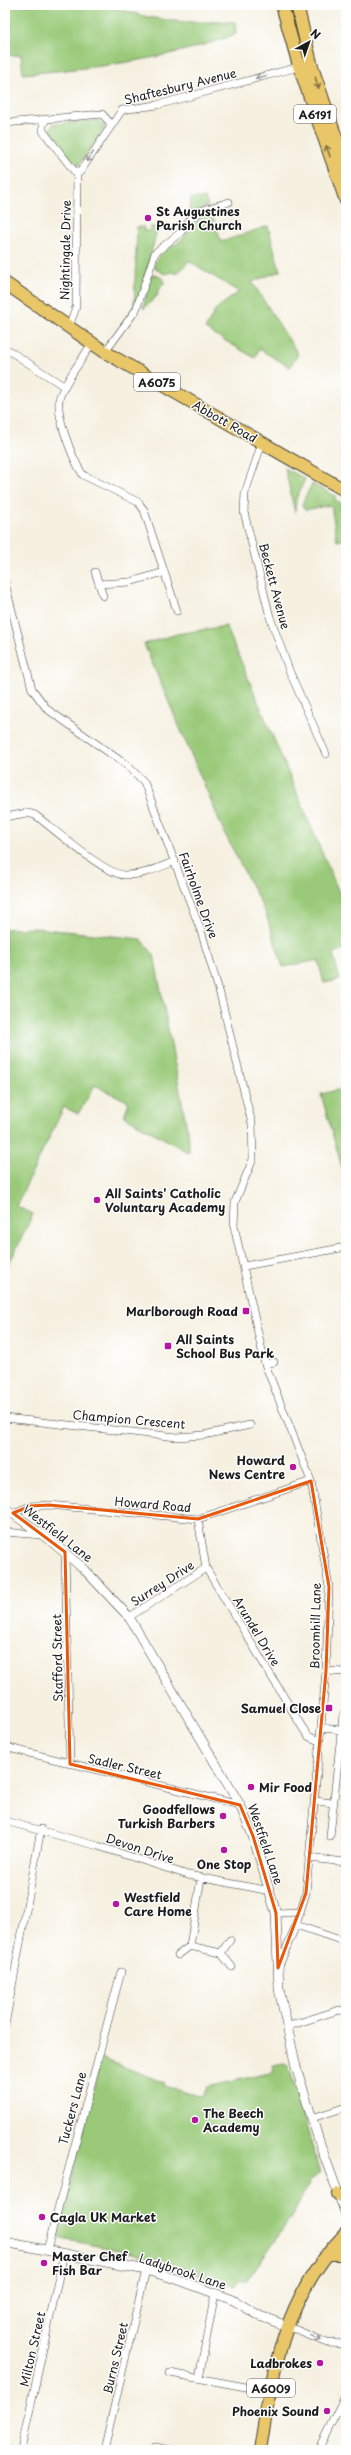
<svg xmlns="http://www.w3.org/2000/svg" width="351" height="2455" font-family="'Playpen Sans',sans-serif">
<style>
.green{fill:#9aca79;stroke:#5b734a}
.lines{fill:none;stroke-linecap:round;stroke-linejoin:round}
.minor-casing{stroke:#3d3c39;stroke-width:8}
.tertiary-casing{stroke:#3d3c39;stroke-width:10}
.primary-casing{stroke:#3d3c39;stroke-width:14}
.trunk-casing{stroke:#3d3c39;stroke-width:14}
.minor{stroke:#fff;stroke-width:7}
.tertiary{stroke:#fff;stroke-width:9}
.primary{stroke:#e9c769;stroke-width:12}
.trunk{stroke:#e9c769;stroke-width:12}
.oneway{stroke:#999}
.oneway2{stroke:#827242}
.marked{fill:none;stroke:#e8590c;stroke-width:3;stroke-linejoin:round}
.poi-dot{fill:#b5179e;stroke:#fff;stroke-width:1.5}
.labels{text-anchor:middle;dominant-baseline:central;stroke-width:3;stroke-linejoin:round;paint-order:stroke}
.shield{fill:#fff;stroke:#606060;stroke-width:1}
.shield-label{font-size:11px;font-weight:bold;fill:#1c1c1c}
.street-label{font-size:12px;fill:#1c1c1c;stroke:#fff}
.poi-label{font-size:12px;font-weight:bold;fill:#1c1c1c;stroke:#fff;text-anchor:start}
</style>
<rect width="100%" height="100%" fill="#fff"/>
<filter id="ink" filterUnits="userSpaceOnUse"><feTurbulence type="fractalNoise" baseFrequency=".025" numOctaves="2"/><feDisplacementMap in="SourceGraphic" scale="8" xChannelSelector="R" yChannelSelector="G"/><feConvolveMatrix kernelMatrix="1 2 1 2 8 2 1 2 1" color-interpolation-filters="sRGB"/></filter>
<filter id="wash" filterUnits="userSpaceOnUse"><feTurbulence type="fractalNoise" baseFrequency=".012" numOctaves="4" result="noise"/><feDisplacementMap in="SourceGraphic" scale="16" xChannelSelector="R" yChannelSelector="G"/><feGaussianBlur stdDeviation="0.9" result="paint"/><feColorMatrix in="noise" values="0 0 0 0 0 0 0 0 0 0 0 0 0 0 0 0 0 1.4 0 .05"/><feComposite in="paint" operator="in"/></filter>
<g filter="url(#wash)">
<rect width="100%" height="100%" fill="#f5f0e0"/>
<path class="green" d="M5,5H104L148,17L180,22H235L236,34C168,60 95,68 23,74L21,55L5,56Z
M98,120L105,127L78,166H74L48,132L53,124Z
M191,198H205L208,206L191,213L189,212Z
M211,210L221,242L268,226L280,271L252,282L298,354L290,367L259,349L255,358L205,329L217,308L239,292L189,261L177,274L174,272L164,274L155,268L154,265C160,249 174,248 184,237C193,226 197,217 211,210Z
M137,227H144V231H150V227H156V234L142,289L134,307Z
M156,275L164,279V283L157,292L158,295L143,309L151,276Z
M285,468L305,479L296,499L295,513Z
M312,484L336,496L334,499L346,506V539L337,541L331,505L305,510L303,508L302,504Z
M226,626L346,909V949L333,953L340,980L324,983L318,960L283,967L265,912L225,834L144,644L177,634Z
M35,928L141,939L154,955L189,1139V1153L124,1116L129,1102L95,1085L78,1114L64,1107L16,1206L33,1214L5,1272V929Z
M346,1088V1182L321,1094Z
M101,2058L165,2083L164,2086L203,2097L207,2087L274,2072L273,2066L285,2064L289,2067L320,2173L310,2181L294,2213L246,2282L241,2280L235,2286L133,2253L57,2238Z"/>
</g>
<g filter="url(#ink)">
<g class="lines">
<g class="minor-casing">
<path id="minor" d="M47,119L43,124V131L75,172H80L122,110L157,105L302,66
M5,123L102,114L112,125
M69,327L76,307L77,172
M92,343C82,360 67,378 60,396C54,413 73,460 83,475L138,502L144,510L177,611
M5,348L65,387
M105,352L136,310L155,253L181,232L190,219L203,210L229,202
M262,443L245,493L244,512L270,617L289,670L326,754
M95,572L103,596
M5,583L32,689L47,709L128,766L144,782L201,931L220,994L252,1124L253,1159L235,1202L234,1226L265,1364L311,1481L329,1587L326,1671L306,1893L296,1925L279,1966
M99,584L130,582L164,572
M5,817L27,813L35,815C53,828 104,874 124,875C142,876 158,868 175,861
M244,1266L346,1247
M265,1364L274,1362
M5,1418L177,1437L204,1435L250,1425
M13,1513L31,1506L49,1505L198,1519L311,1481
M198,1519L206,1568L302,1727L308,1736L319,1741
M5,1532L42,1535
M65,1552L70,1764
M129,1617L206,1568
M326,1671L346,1672
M321,1728L342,1730
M5,1747L240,1805
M314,1801L333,1803
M5,1821L98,1846L188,1875L270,1891
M330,1836L343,1715
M309,1858L346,1862
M201,1878L190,1946L221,1953
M276,1913L300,1912
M296,1925L346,1942
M230,1940L221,1953L232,1967
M178,1955L190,1946
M5,2025L41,1829
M286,2027L339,2010L346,2011
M312,2118L346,2107
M47,2250L121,1972
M287,2326L327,2343L346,2344
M170,2373L251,2388
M199,2378L215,2293
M155,2447L171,2450
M21,2450L64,2253
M104,2450L146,2270
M318,2450L346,2394"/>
</g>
<g class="tertiary-casing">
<path id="tertiary" d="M5,1508L51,1541L85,1570L129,1617L240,1805L253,1836L276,1913L279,1989L296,2067L320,2144L346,2215
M5,2242L146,2270L179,2280L233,2300L260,2316L287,2326"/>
</g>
<g class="primary-casing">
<path id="primary" d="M282,5L299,66L346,201
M297,5L312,67L346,167
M5,283L105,352L346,491"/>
</g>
<g class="trunk-casing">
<path id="trunk" d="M338,2194L346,2199
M327,2254H346
M260,2450C273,2367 285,2295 346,2233"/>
</g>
<use href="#minor" class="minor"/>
<use href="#tertiary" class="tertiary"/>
<use href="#primary" class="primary"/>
<use href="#trunk" class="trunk"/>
</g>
<defs><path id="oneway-shaft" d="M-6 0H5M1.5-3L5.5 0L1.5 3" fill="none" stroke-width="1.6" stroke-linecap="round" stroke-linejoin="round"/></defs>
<g class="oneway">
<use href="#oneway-shaft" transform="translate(261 77) rotate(165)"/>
<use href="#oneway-shaft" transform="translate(90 157) rotate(124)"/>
<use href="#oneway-shaft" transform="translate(316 2338) rotate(26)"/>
</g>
<g class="oneway2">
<use href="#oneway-shaft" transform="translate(317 83) rotate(73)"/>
<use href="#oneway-shaft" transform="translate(328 151) rotate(-110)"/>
</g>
</g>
<path class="marked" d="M311,1481L329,1587L326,1671L306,1893L278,1968L276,1913L253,1836L240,1805L70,1764L65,1552L13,1513L31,1506L49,1505L198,1519Z"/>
<g class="poi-dot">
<circle cx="148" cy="218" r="4"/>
<circle cx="97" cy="1200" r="4"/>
<rect x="242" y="1307" width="8" height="8" rx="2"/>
<rect x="164" y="1342" width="8" height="8" rx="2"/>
<circle cx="293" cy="1467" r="4"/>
<rect x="325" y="1704" width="8" height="8" rx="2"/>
<circle cx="251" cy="1787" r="4"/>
<circle cx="223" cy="1816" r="4"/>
<circle cx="224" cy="1850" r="4"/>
<circle cx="116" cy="1904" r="4"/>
<circle cx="195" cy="2120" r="4"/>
<circle cx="42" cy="2217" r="4"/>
<circle cx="44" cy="2263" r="4"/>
<circle cx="320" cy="2363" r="4"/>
<circle cx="327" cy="2411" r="4"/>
</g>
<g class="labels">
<g class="shield">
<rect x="294" y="105" width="42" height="18" rx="3"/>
<rect x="134" y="373" width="46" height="18" rx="3"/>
<rect x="247" y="2379" width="48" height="18" rx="3"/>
</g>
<g class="shield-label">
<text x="315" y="114">A6191</text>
<text x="157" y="382">A6075</text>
<text x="271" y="2388">A6009</text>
</g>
<g class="street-label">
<text transform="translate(180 86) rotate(-14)">Shaftesbury Avenue</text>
<text transform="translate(65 250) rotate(-89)">Nightingale Drive</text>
<text transform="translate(225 421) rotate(30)">Abbott Road</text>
<text transform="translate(275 586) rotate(75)">Beckett Avenue</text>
<text transform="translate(199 895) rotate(70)">Fairholme Drive</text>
<text transform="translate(129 1419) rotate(5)">Champion Crescent</text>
<text transform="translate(153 1504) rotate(5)">Howard Road</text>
<text transform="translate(58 1533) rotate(38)">Westfield Lane</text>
<text transform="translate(162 1583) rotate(-33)">Surrey Drive</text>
<text transform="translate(315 1626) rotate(-89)">Broomhill Lane</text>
<text transform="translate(257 1631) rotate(59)">Arundel Drive</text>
<text transform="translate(57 1658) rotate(-91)">Stafford Street</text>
<text transform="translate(125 1766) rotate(13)">Sadler Street</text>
<text transform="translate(266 1844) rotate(71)">Westfield Lane</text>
<text transform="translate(140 1848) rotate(18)">Devon Drive</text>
<text transform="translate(72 2108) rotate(-75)">Tuckers Lane</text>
<text transform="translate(183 2271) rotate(18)">Ladybrook Lane</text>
<text transform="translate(32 2349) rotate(-77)">Milton Street</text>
<text transform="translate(115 2358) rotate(-77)">Burns Street</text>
</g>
<g class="poi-label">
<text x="156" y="211">St Augustines<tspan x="156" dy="14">Parish Church</tspan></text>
<text x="105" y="1193">All Saints' Catholic<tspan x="105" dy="14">Voluntary Academy</tspan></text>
<text x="238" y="1311" text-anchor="end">Marlborough Road</text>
<text x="176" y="1339">All Saints<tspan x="176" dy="14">School Bus Park</tspan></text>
<text x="285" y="1460" text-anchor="end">Howard<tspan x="285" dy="14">News Centre</tspan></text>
<text x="321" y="1708" text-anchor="end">Samuel Close</text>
<text x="259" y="1787">Mir Food</text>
<text x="215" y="1809" text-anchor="end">Goodfellows<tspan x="215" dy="14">Turkish Barbers</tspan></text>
<text x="224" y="1864" text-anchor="middle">One Stop</text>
<text x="124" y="1897">Westfield<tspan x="124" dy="14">Care Home</tspan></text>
<text x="203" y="2113">The Beech<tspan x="203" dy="14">Academy</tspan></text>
<text x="50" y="2217">Cagla UK Market</text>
<text x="52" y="2256">Master Chef<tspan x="52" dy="14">Fish Bar</tspan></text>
<text x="312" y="2363" text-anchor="end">Ladbrokes</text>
<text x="319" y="2411" text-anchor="end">Phoenix Sound</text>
</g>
</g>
<rect width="351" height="2455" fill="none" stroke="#fff" stroke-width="20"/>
<g transform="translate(309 42) rotate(40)" stroke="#ffffff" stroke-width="3" paint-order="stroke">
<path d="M0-3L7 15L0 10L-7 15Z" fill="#1c1c1c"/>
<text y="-6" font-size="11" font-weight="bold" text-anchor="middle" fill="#1c1c1c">N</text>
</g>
</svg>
